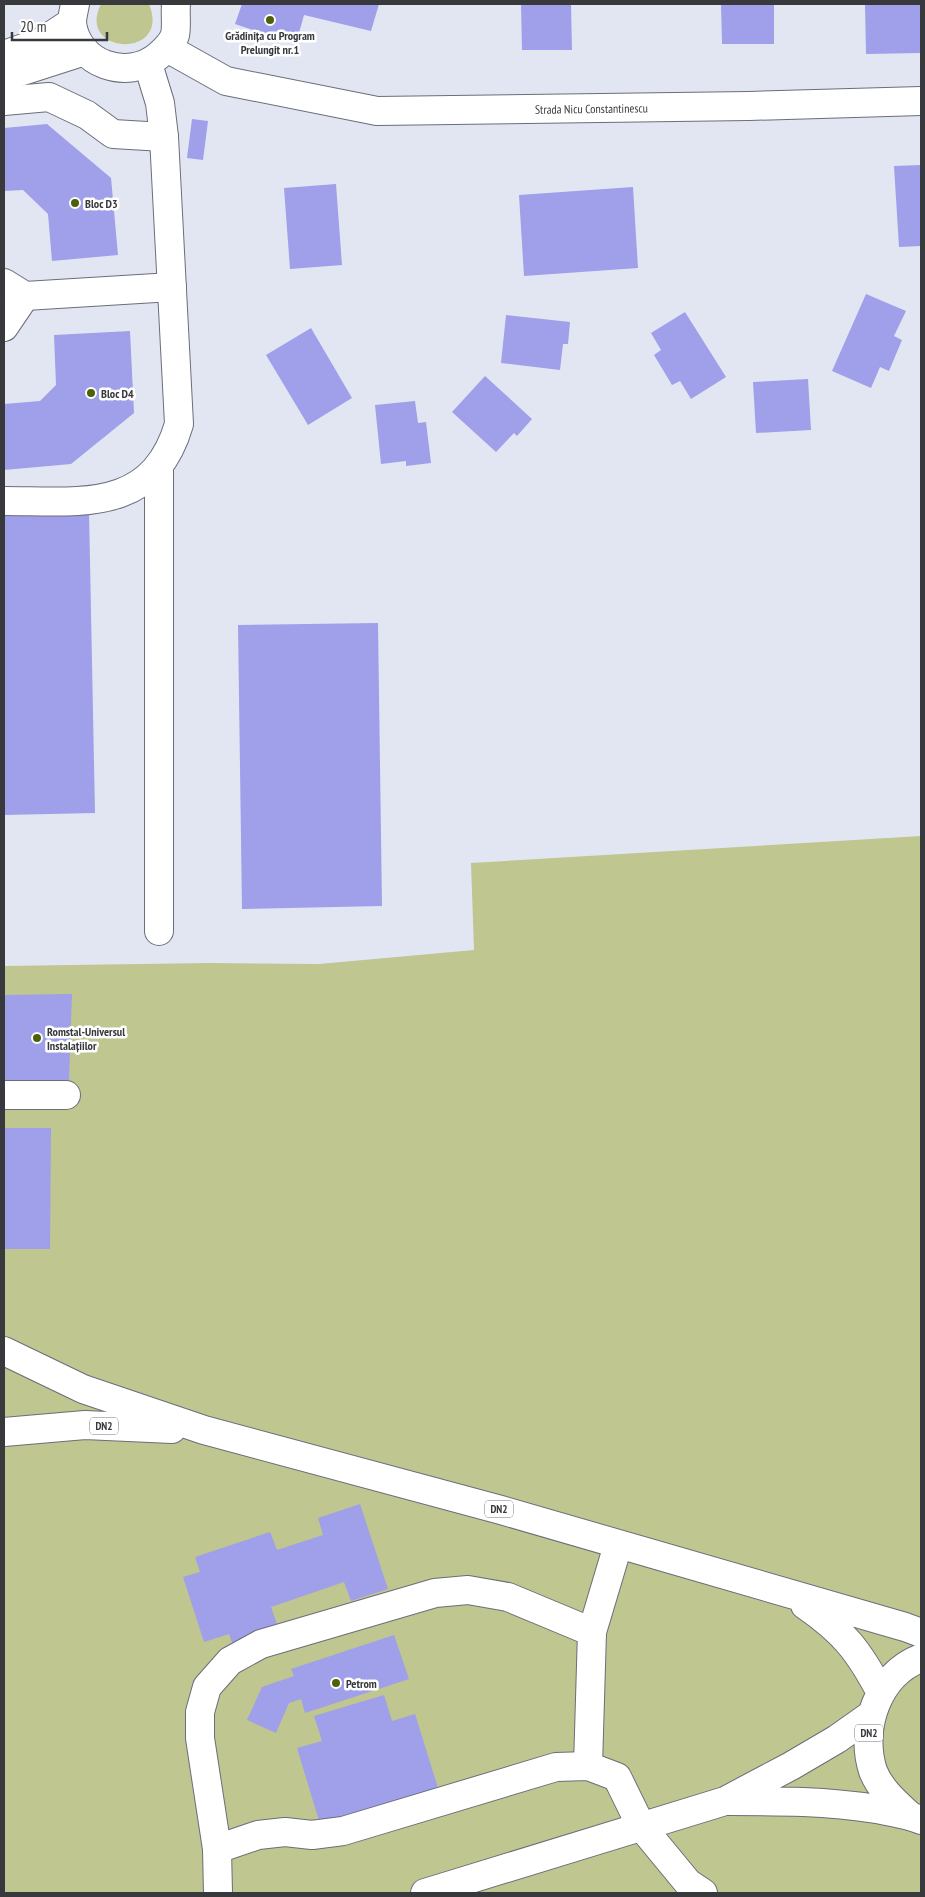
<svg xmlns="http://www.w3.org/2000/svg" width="925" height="1897" font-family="'PT Sans Narrow',sans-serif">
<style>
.green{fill:#bfc690}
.building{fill:#9f9fea}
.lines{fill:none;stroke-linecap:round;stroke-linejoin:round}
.minor-casing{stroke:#6a6e78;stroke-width:30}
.major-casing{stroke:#6a6e78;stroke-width:30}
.minor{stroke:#fff;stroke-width:28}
.major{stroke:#fff;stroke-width:28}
.poi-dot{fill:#4e6108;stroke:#fff;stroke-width:2}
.labels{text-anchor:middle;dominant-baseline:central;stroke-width:5;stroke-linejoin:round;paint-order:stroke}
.shield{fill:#fff;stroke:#737477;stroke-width:1}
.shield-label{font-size:11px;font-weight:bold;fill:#37393d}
.poi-label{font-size:12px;font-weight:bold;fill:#37393d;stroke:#fff;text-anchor:start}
.street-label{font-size:12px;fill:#37393d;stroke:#fff}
</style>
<rect width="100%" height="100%" fill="#e2e6f2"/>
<path class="green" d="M101,4H149C172,60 75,55 101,4Z
M921,836V1893H4V966L210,963L319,964L474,950L471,863Z"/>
<path class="building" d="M242,4H379L371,31L304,15L296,44L235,24Z
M521,4H571L572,50H522Z
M721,4H774V44H722Z
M865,4H921V53L866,54Z
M192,119L208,121L203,160L187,158Z
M47,124L111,178L118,255L52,261L48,214L23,190L4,191V128Z
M921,165V246L899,247L894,166Z
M336,184L342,265L290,269L284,188Z
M633,187L638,268L524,276L519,195Z
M866,294L906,311L894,336L902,340L889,371L880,367L871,388L832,371Z
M685,312L726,377L691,399L680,381L672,385L654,355L661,350L651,333Z
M506,315L570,322L568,344H563L560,370L501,363Z
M311,328L352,398L308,425L266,355Z
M130,331L134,413L71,464L4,470V404L40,401L56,385L54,335Z
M485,376L532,419L517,436L514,433L496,452L452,412Z
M808,379L811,430L756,433L753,382Z
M415,401L418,423L426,422L431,463L406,466V461L381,464L375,405Z
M89,511L95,813L4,815V513Z
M378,623L382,906L242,909L238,625Z
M72,994L69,1080L4,1081V995Z
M4,1128H51L50,1249H4Z
M360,1504L388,1589L351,1601L344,1582L271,1607L279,1630L233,1645L229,1634L204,1642L183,1577L200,1572L195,1557L270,1532L277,1550L323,1535L318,1518Z
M394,1635L409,1679L305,1713L301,1699L289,1703L276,1733L247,1720L262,1687L294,1676L291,1669Z
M384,1695L392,1721L415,1714L438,1788L320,1824L297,1748L322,1741L314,1716Z"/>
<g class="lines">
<g class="minor-casing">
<g id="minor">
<path d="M75,4C74,10 72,17 72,23C77,65 128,81 158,56C165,50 172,44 175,35C177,26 175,13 176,4"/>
<path id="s1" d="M167,48L226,81L377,111L749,106L921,101"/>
<path d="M4,55L43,41L72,22"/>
<path d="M4,77L85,51"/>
<path d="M4,101L49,97L87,115L113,134L164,137"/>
<path d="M4,283L25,296L172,287"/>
<path d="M4,327L25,296"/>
<path d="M159,467V931"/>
<path d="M4,501C79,501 153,514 179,424L164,137L160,103L148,64"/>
<path d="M4,1095H66"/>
<path d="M588,1766L592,1632L618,1545"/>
<path d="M217,1849L200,1738V1712L207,1687L230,1661L261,1644L435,1593L468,1590L508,1597L592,1632"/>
<path d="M218,1893L217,1849L258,1835L285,1832L312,1835L343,1831L556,1767L588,1766L617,1777L641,1826L688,1883L703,1893"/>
</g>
</g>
<g class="major-casing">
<path id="major" d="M4,1351L83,1389L204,1430L501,1510L905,1627L921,1633
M4,1432L85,1425L172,1429
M805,1605C844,1632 859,1651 881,1693
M729,1801C779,1801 827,1801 876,1809C892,1812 907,1814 921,1820
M909,1815C895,1802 880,1789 873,1771C859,1728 878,1674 921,1658
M425,1893L725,1801L791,1766L837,1739L871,1715"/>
</g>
<use href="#minor" class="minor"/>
<use href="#major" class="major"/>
</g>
<g class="poi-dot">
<circle cx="270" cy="20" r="5"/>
<circle cx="75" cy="203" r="5"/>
<circle cx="91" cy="393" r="5"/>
<circle cx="37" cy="1038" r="5"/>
<circle cx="336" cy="1683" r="5"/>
</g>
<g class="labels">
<g class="shield">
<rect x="90" y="1417.5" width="28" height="17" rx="4"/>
<rect x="485" y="1500.5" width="28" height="17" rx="4"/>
<rect x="855" y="1724.5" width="28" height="17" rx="4"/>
</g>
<g class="shield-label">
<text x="104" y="1426">DN2</text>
<text x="499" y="1509">DN2</text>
<text x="869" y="1733">DN2</text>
</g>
<g class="poi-label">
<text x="270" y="35" text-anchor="middle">Grădinița cu Program<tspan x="270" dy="14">Prelungit nr.1</tspan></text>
<text x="85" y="203">Bloc D3</text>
<text x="101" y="393">Bloc D4</text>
<text x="47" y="1031">Romstal-Universul<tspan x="47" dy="14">Instalațiilor</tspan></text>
<text x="346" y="1683">Petrom</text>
</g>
<g class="street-label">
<text stroke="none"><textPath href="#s1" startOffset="436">Strada Nicu Constantinescu</textPath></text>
</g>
</g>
<rect width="925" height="1897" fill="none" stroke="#37393d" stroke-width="10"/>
<path d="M12 32v8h95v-8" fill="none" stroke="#37393d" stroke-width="2.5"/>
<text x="20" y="32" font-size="15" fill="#37393d" stroke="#ffffff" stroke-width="4" paint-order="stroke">20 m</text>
</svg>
